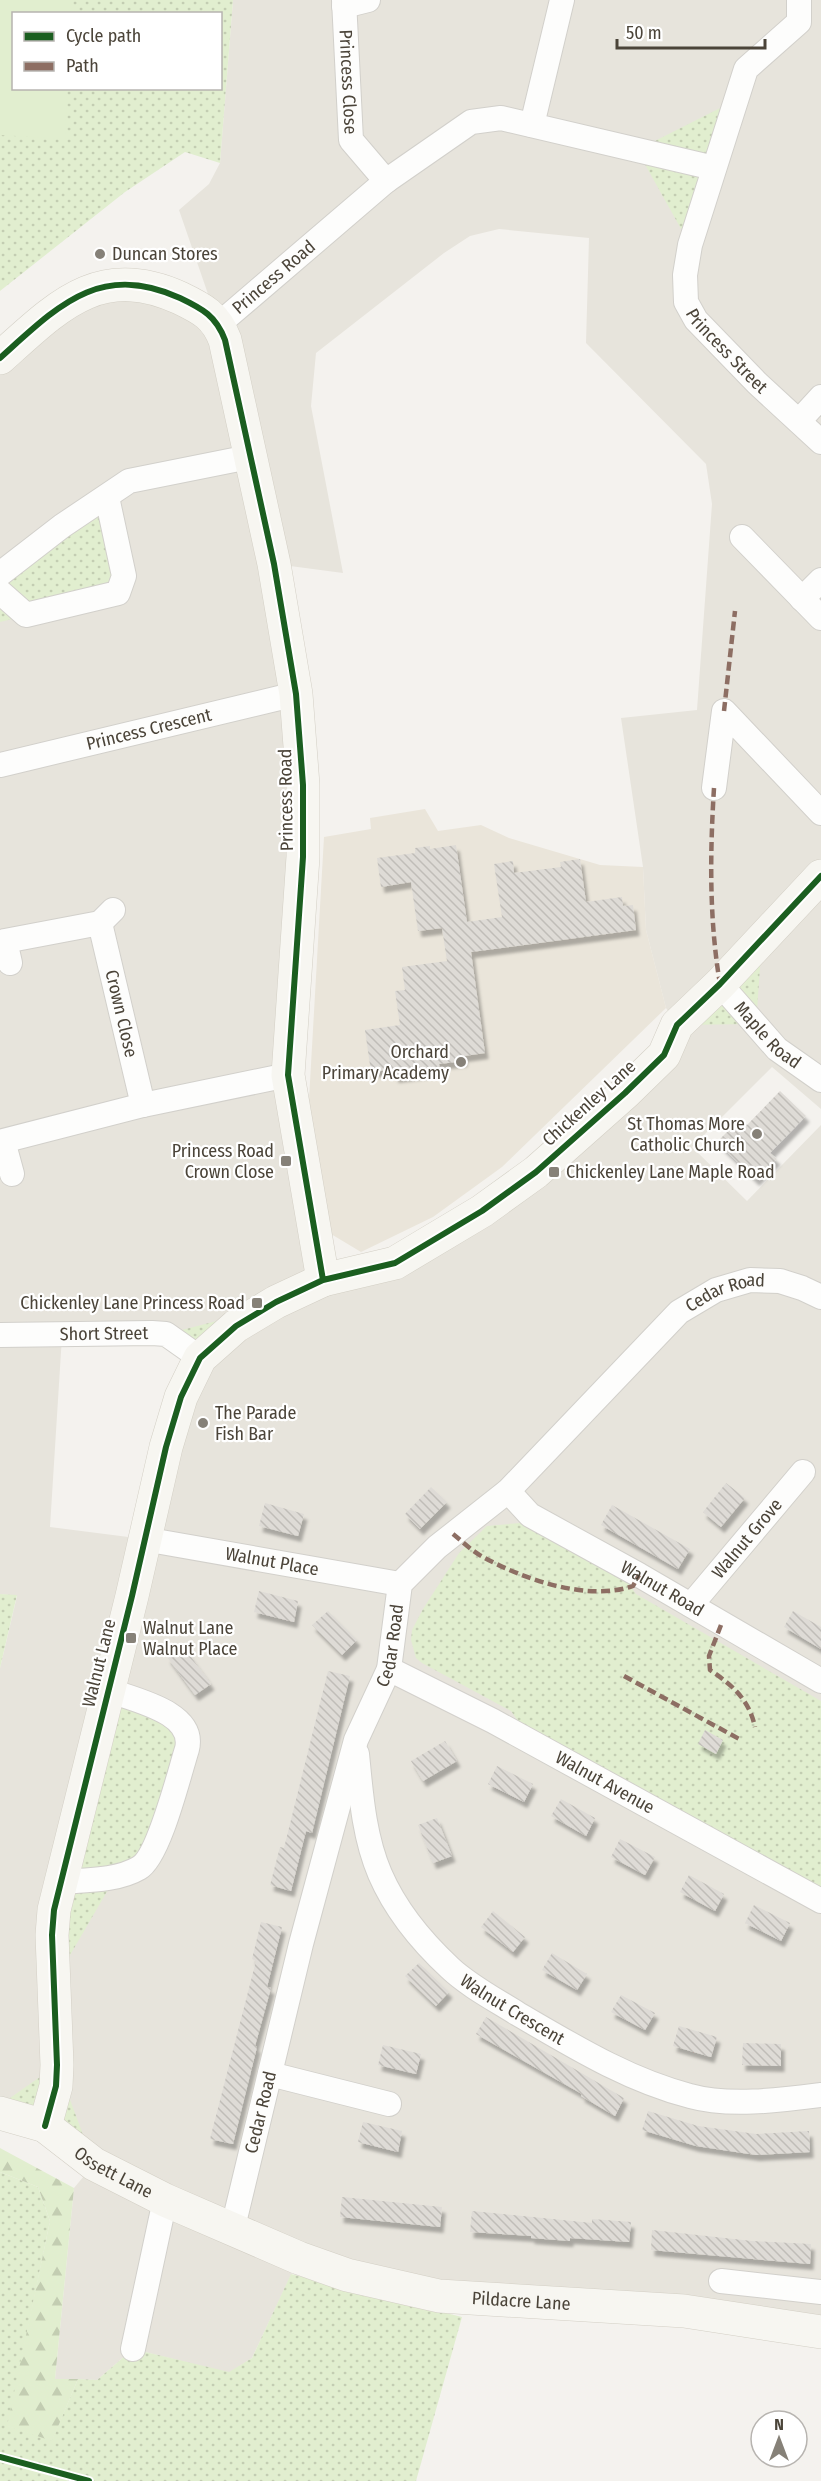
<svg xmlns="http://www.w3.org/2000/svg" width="821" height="2481" font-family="'Fira Sans Condensed',sans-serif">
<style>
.residential{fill:#e7e4dc;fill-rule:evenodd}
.education{fill:#eae5da}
.grass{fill:url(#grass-dots);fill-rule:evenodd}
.forest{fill:url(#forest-firs)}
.garden{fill:#e1eecf}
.building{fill:url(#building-back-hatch);filter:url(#shadow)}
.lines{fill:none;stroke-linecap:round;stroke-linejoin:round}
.street-casing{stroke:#d2d0cb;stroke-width:26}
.secondary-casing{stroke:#d3cfc5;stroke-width:34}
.street{stroke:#fdfdfc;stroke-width:24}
.secondary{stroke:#f7f6f1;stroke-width:33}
.quiet{stroke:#8d6e63;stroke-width:4.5;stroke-dasharray:9 4.5;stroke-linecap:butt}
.cycleway-casing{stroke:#fff;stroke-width:10}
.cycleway{stroke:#1b5e20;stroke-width:6}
.poi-dot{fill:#868178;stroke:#fff;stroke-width:2}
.labels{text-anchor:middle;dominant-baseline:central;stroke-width:4.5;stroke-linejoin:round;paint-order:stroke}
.street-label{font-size:18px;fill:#4b4439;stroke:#fff}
.poi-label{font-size:18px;fill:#4b4439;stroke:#fff;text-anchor:start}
</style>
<defs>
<pattern id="grass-dots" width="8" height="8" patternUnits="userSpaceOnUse" patternTransform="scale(1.5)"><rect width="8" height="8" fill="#e1eecf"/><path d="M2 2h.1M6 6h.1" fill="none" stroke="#c3cdb2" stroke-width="1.8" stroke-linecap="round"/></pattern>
<pattern id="forest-firs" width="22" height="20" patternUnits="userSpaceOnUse" patternTransform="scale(1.5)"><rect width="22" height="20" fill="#e1eecf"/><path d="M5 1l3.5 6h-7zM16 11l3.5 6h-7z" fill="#c3cdb2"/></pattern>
<pattern id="building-back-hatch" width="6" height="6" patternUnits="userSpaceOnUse" patternTransform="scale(1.5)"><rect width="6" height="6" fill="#dedbd6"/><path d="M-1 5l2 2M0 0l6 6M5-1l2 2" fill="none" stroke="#c0bdb8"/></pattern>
<filter id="shadow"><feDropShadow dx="3.5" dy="6" stdDeviation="1.5" flood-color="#0004"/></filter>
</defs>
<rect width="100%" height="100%" fill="#f4f2ee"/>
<path class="residential" d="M233,0H821V1109L772,1067L692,1147L747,1201L821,1125V2332L592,2305L299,2258L252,2358L229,2373L133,2349L97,2380L55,2379L74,2188L94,2164L0,2113V1668L17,1596L0,1594V358L95,289L218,323L179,210L209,184L220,163ZM499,229L589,238L586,343L706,464L712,504L697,710L621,718L643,867L646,930L666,1008L677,1025L483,1211L323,1280L294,1001L283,617L275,564L343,573L311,406L316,353L444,253L470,236ZM62,1336L178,1342L199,1358L144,1539L50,1527Z"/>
<path class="education" d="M425,809L438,831L481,825L509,838L600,865L643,867L646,930L666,1008L502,1167L433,1217L361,1252L331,1234L308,1117L324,837L371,829L370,818Z"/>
<path class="grass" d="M0,0H233L220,163L185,152L125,192L0,291ZM14,14H220V88H14Z
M736,100L690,245L637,150Z
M107,497L118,593L0,622V574Z
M762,940L756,1024L677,1025Z
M260,1310L200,1358L166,1334Z
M520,1523L628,1583L636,1594L821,1701V1887L518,1721L511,1711L422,1663L416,1658L411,1640L412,1630L423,1609L459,1553L487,1526Z
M0,1594L17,1595L0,1668Z
M108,1690L184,1725L156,1845L116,1876L55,1981Z
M57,2065L94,2164L0,2105Z
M0,2172L38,2187L50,2221L8,2426L52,2440L78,2379L97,2380L133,2349L229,2372L252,2358L291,2274L462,2317L416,2481H0Z"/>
<path class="forest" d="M0,2148L74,2188L55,2379H78L52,2441L7,2426L50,2221L38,2187L0,2172Z"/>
<path class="garden" d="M0,0H72L71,13L14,14V88L67,89L65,139L0,135Z"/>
<path class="building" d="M456,845L467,922L502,917L494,864L513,861L514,873L561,867L560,862L580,859L586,902L622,897L623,906L633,905L636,930L471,952L485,1053L464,1056V1061L439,1064L440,1071L395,1077L394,1069L371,1072L365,1030L400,1025L395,991L405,990L402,967L447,961L442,928L418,931L411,882L381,887L377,858L415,853V848L430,846V849Z
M780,1091L806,1116L770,1153L777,1159L756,1180L717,1142L740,1119L747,1125Z
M726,1483L745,1498L721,1527L703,1512Z
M431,1487L447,1502L420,1529L405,1514Z
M265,1503L304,1514L298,1536L259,1526Z
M612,1505L690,1549L678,1569L601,1525Z
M259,1591L298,1601L294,1622L254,1612Z
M328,1611L357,1640L342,1655L312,1625Z
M793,1611L821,1627V1649L784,1627Z
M183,1646L211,1684L195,1695L167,1657Z
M328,1671L350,1676L312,1833L306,1831L291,1891L270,1885L280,1847L284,1848Z
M705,1730L723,1740L716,1754L698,1744Z
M445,1741L457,1761L423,1781L411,1761Z
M497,1766L533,1784L524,1802L488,1784Z
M561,1799L595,1818L586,1836L551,1816Z
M437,1818L452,1856L433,1863L418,1825Z
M620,1839L655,1857L645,1875L611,1857Z
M689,1875L724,1894L715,1911L680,1892Z
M754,1905L790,1923L781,1941L745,1923Z
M493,1911L525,1937L513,1952L481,1927Z
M261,1922L282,1927L267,1987L271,1988L255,2046L257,2047L233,2144L210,2139L256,1961L252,1959Z
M552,1953L587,1974L577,1990L542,1970Z
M419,1963L449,1992L436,2006L405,1976Z
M621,1995L655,2013L645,2030L611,2012Z
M486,2017L624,2098L615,2116L581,2096L582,2094L476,2034Z
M679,2026L717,2037L711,2057L673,2046Z
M743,2043L781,2044V2066L742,2065Z
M383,2045L421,2054L416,2074L378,2065Z
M648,2111L698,2126L756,2134L809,2131L810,2152L756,2155L696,2146L642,2130Z
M363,2122L402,2131L398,2152L358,2142Z
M342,2197L442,2207L440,2227L340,2217Z
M472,2211L592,2223V2219L631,2222L629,2242L570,2238V2241L531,2238V2236L470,2232Z
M652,2230L752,2241L811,2244L810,2264L651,2250Z"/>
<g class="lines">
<g class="street-casing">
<g id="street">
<path id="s1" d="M344,0L351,140L386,181"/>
<path id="s2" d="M799,0V22L746,69L690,245L685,275L686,302L696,320L757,383L821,442"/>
<path d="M344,6L368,0"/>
<path d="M532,125L562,0"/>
<path id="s3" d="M219,324L386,181L471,122L501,118L714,168"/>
<path d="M799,421L821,397"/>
<path d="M742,537L821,618"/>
<path d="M0,574L62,526L129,481L249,457"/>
<path d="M0,592L26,615L118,593L124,576L107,497"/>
<path d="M802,599L821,580"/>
<path id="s4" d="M0,765L296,694"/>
<path d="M714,788L724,711L821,813"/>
<path id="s5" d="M100,923L143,1105"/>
<path d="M10,963L5,941L100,923L113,910"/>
<path id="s6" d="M720,984L777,1049L821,1080"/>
<path d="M12,1174L3,1141L143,1105L288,1075"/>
<path id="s7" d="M0,1335L152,1333L166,1334L200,1358"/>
<path id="s8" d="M508,1491L530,1515L639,1575L821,1681"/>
<path id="s9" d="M144,1539L400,1584"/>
<path id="s10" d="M691,1605L803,1472"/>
<path id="s11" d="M389,1669L493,1721L821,1901"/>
<path id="s12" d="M357,1754C361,1795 364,1837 380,1874C396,1911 422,1942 450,1968C469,1986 496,2000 518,2014C573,2046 628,2080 690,2096C729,2107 781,2100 821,2095"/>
<path d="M61,1882C85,1880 117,1881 139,1868C159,1857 179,1774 187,1749C196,1712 134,1700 108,1690"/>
<path d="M270,2074L389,2104"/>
<path id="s13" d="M233,2227L301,1944L356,1740L389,1669L400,1584L437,1547L508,1491L679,1312L716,1290L750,1280L780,1281L802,1288L821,1297"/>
<path d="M721,2281L821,2292"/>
<path d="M133,2349L165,2200"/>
</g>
</g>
<g class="secondary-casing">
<g id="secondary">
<path d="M0,358C57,307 99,261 180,298C203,309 216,316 225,340L274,564L296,694L303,785V857L288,1075L323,1280"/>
<path id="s14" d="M0,2113L45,2126L94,2164L165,2200L299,2258L347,2275L439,2296L684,2311L821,2332"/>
<path d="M45,2126L56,2086L57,2065L52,1935L54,1910L132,1596L166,1447L181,1397L200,1358L236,1326L276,1302L323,1280L395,1263L482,1211L536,1172L625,1093L664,1055L677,1025L720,984L821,876"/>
</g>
</g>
<use href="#street" class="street"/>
<use href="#secondary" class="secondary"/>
<path class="quiet" d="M724,711L735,611
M714,788C710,853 709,919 720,984
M453,1534C463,1542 472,1551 483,1557C523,1579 588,1602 633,1586L639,1575
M721,1625L709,1656L710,1670C732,1685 749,1699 755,1727
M624,1676L741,1740"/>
<g class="cycleway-casing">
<path id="cycleway" d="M0,358C57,307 99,261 180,298C203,309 216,316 225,340L274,564L296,694L303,785V857L288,1075L323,1280
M45,2126L56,2086L57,2065L52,1935L54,1910L132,1596L166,1447L181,1397L200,1358L236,1326L276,1302L323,1280L395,1263L482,1211L536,1172L625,1093L664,1055L677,1025L720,984L821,876
M0,2457L89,2481"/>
</g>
<use href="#cycleway" class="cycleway"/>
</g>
<g class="poi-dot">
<circle cx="100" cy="254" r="6"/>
<circle cx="461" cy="1062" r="6"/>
<circle cx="757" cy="1134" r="6"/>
<rect x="280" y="1155" width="12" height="12" rx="3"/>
<rect x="548" y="1166" width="12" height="12" rx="3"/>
<rect x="251" y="1297" width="12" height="12" rx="3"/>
<circle cx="203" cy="1423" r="6"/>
<rect x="125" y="1632" width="12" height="12" rx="3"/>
</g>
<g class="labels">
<g class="street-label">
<text stroke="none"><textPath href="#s1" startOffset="82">Princess Close</textPath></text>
<text stroke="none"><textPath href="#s3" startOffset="72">Princess Road</textPath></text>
<text stroke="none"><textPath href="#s2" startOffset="399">Princess Street</textPath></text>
<text stroke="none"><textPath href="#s4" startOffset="153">Princess Crescent</textPath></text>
<text transform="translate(286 800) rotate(-91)">Princess Road</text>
<text stroke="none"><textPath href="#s5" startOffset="93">Crown Close</textPath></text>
<text stroke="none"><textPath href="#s6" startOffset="70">Maple Road</textPath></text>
<text transform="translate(589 1103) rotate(-42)">Chickenley Lane</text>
<text stroke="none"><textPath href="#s13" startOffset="1108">Cedar Road</textPath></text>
<text stroke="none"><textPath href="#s7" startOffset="104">Short Street</textPath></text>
<text stroke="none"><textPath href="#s10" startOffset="87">Walnut Grove</textPath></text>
<text stroke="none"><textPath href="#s9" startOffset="130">Walnut Place</textPath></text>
<text stroke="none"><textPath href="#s8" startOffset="184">Walnut Road</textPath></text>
<text stroke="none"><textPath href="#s13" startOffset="604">Cedar Road</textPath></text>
<text transform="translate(99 1663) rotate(-76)">Walnut Lane</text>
<text stroke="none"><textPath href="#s11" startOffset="244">Walnut Avenue</textPath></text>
<text stroke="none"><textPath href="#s12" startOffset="316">Walnut Crescent</textPath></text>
<text stroke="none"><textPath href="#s13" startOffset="118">Cedar Road</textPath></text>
<text stroke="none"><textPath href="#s14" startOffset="130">Ossett Lane</textPath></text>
<text stroke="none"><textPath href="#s14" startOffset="562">Pildacre Lane</textPath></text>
</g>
<g class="poi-label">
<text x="112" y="254">Duncan Stores</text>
<text x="449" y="1052" text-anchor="end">Orchard<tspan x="449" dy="21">Primary Academy</tspan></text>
<text x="745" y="1124" text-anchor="end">St Thomas More<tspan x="745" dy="21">Catholic Church</tspan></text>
<text x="274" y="1151" text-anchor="end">Princess Road<tspan x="274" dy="21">Crown Close</tspan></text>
<text x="566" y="1172">Chickenley Lane Maple Road</text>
<text x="245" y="1303" text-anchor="end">Chickenley Lane Princess Road</text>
<text x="215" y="1413">The Parade<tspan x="215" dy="21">Fish Bar</tspan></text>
<text x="143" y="1628">Walnut Lane<tspan x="143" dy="21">Walnut Place</tspan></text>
</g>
</g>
<rect x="12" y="12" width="210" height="78" fill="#ffffff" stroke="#b7b4b0" stroke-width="1.5"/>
<rect x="24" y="32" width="30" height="9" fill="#1b5e20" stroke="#b7b4b0" stroke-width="1.5"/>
<text x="66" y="42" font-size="18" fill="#4b4439">Cycle path</text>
<rect x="24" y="62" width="30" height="9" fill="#8d6e63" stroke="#b7b4b0" stroke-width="1.5"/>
<text x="66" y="72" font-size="18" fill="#4b4439">Path</text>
<g transform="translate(779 2439)"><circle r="28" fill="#ffffff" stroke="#b7b4b0" stroke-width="1.5"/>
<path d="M0-4.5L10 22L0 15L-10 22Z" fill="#868178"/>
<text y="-9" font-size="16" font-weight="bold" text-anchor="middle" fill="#4b4439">N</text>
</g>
<path d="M617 39v9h148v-9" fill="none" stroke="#4b4439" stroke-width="3"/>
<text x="626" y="39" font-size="18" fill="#4b4439" stroke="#ffffff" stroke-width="4.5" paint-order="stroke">50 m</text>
</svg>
